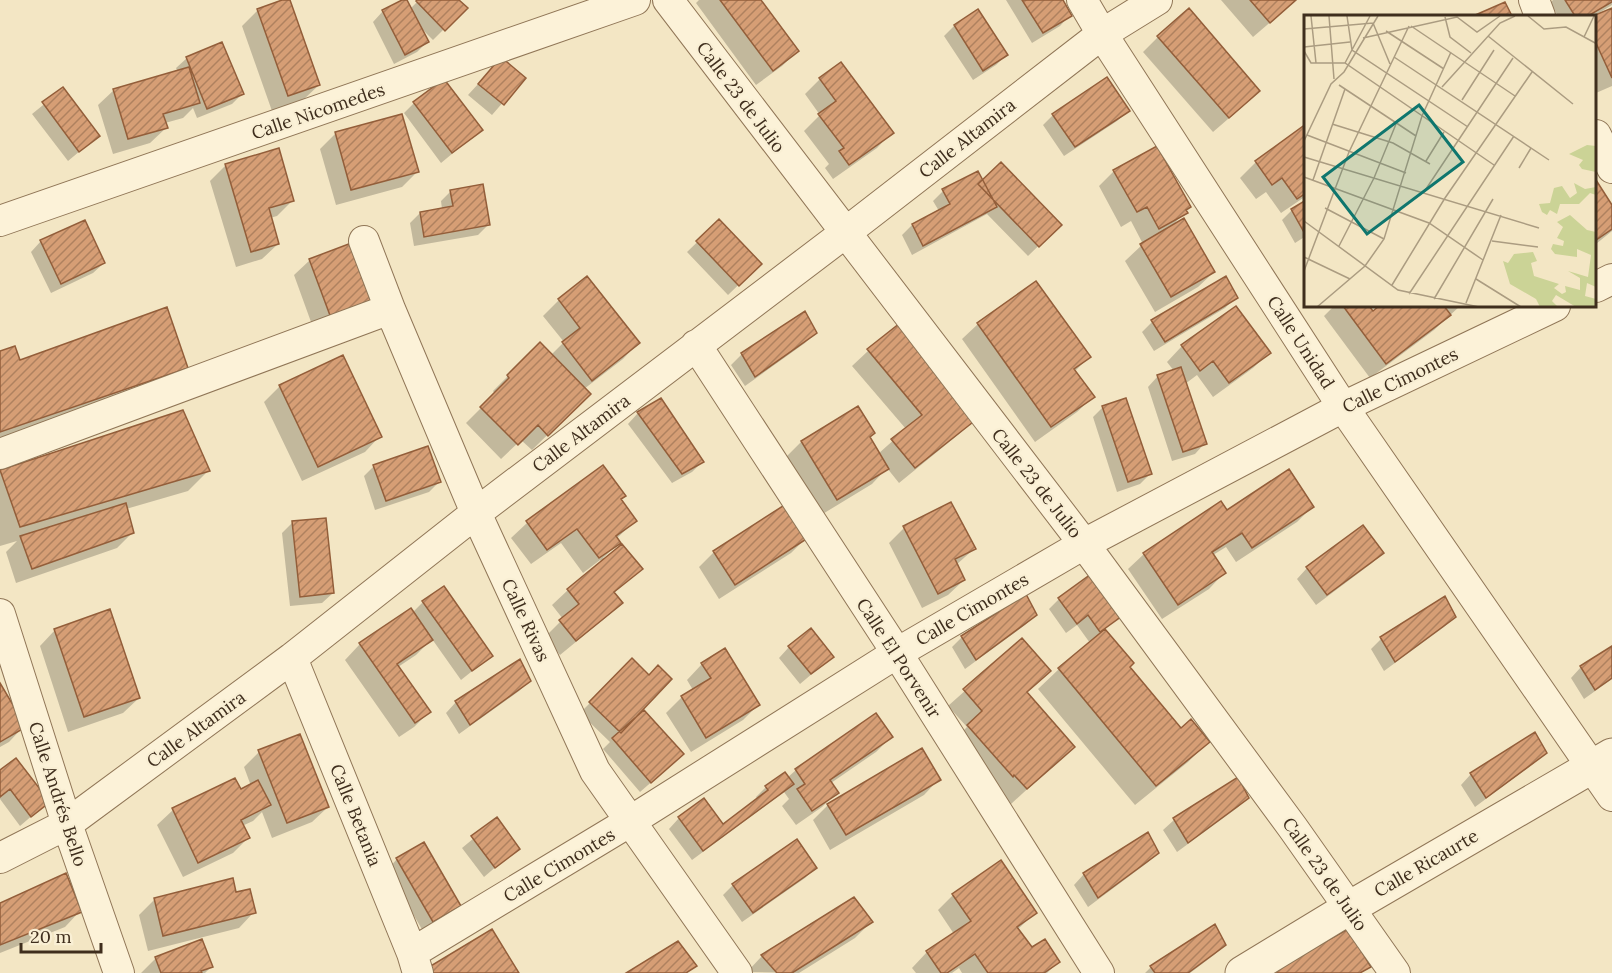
<svg xmlns="http://www.w3.org/2000/svg" width="1612" height="973" font-family="Lora,serif">
<style>
.shadow{fill:#0003}
.building{fill:url(#building-hatch);stroke:#935e3a;stroke-width:1.5}
.lines{fill:none;stroke-linecap:round;stroke-linejoin:round}
.minor-casing{stroke:#907657;stroke-width:32}
.tertiary-casing{stroke:#907657;stroke-width:35}
.minor{stroke:#fcf2d8;stroke-width:30}
.tertiary{stroke:#fcf2d8;stroke-width:33}
.labels{text-anchor:middle;dominant-baseline:central;stroke-width:4.5;stroke-linejoin:round;paint-order:stroke}
.street-label{font-size:18px;fill:#3f2e1d;stroke:#f9efd4}
.inset-road{fill:none;stroke:#ab9c81;stroke-width:1.5}
.view{fill:#0f766e;fill-opacity:0.15;stroke:#0f766e;stroke-width:3}
.inset-edge{fill:none;stroke:#3f2e1d;stroke-width:3}
</style>
<defs>
<pattern id="building-hatch" width="6" height="6" patternUnits="userSpaceOnUse" patternTransform="scale(1.5)"><rect width="6" height="6" fill="#d69e75"/><path d="M-1 1l2-2M0 6l6-6M5 7l2-2" fill="none" stroke="#af815f"/></pattern>
</defs>
<rect width="100%" height="100%" fill="#f3e6c4"/>
<path class="shadow" d="M289,0L319,85L303,100L272,111L242,26L258,10Z
M419,0H457L465,8L433,40L419,26L427,42L417,52L394,64L373,22L383,11L410,9Z
M699,0H760L797,51L782,66L756,85L696,3Z
M1006,0H1061L1070,15L1060,26L1032,43Z
M1221,0H1296L1253,37Z
M1553,0H1612V5L1594,16H1558L1550,3Z
M1612,10V86L1596,93V17Z
M978,11L1006,55L996,65L973,80L944,36L954,26Z
M1158,37L1243,106L1213,132L1143,52Z
M187,58L243,93L232,104L197,118L193,108L183,118L165,123L166,128L150,143L113,154L98,105L114,90L178,72L176,68Z
M501,59L524,78L492,115L468,95Z
M820,79L892,132L877,148L833,179L825,168L829,164L804,131L820,115L805,94Z
M63,89L98,136L68,161L32,114Z
M414,103L481,130L441,163L404,113Z
M1128,111L1117,121L1064,156L1043,125L1053,115Z
M401,116L417,172L402,187L336,205L320,149L335,134Z
M1306,126V196L1281,213L1266,192L1256,199L1240,178L1256,162Z
M226,165L293,200L277,216L270,218L278,244L262,259L236,267L210,181Z
M1114,171L1189,207L1174,224L1214,272L1198,287L1155,312L1125,261L1143,244L1131,221L1121,227L1099,186Z
M982,182L1060,225L1028,256L987,214L912,255L902,235L912,225L939,211L933,201L943,191Z
M1596,183L1612,208V231L1596,244Z
M451,191L488,225L478,235L414,246L410,223L420,213L442,209L441,201Z
M1306,202V236L1295,243L1282,220L1292,210Z
M719,221L760,264L728,295L687,252Z
M41,241L104,263L93,273L51,293L31,252Z
M310,260L375,301L315,333L294,275Z
M586,279L638,343L623,359L584,389L589,394L532,450L521,440L501,459L466,423L495,394L493,391L540,344L551,355L564,342L543,316L559,300Z
M1236,297L1225,308L1154,351L1142,332L1152,322Z
M1334,306H1368L1373,313L1382,306H1460L1434,330L1370,378L1324,316Z
M805,313L815,332L805,343L745,386L731,365L742,354Z
M978,324L1089,357L1075,371L1093,397L1077,412L1035,442L962,339Z
M899,325L975,419L959,434L899,483L887,468L872,484L821,515L786,457L801,442L858,408L868,438L878,454L906,429L852,366L868,351Z
M1182,346L1269,353L1253,368L1213,397L1197,375L1185,384L1205,443L1195,454L1172,461L1148,387L1158,376L1174,371L1167,362Z
M0,352L19,362L186,367L166,387L0,445Z
M342,357L380,436L365,452L302,481L264,402L279,387Z
M1103,407L1150,474L1140,484L1117,492L1093,417Z
M183,412L208,471L188,491L126,509L132,533L117,548L16,583L6,552L17,541L0,546V472Z
M638,413L702,462L692,472L672,483L628,424Z
M374,466L439,482L429,492L375,510L364,476Z
M602,467L620,500L635,521L616,539L619,543L603,558L641,568L614,593L621,603L605,618L560,655L545,637L563,619L552,605L568,590L602,562L600,560L583,573L561,543L531,564L511,538L527,523Z
M1312,507L1297,522L1236,562L1226,547L1213,555L1224,573L1209,589L1162,619L1128,569L1144,554L1227,512Z
M292,523L333,593L322,603L290,606L282,533Z
M904,528L974,549L956,565L964,580L948,595L922,608L889,543Z
M806,538L791,553L719,599L699,567L714,552Z
M1382,553L1372,563L1316,605L1297,579L1307,568Z
M1444,598L1454,617L1444,627L1384,671L1371,649L1381,639Z
M1059,599L1120,616L1104,630L1128,667L1181,730L1208,742L1188,762L1135,805L1038,689L1059,669L1090,643L1077,625L1066,633L1049,609Z
M423,602L491,656L461,680L432,639L416,655L398,667L429,712L414,727L399,737L345,660L360,644L412,613Z
M1035,615L1025,625L965,669L952,647L962,637Z
M55,630L139,698L123,713L68,732L40,646Z
M1022,640L1026,693L1073,747L1011,804L953,741L967,727L948,706Z
M789,647L832,657L800,684L779,658Z
M1612,647V679L1584,699L1571,678L1581,667Z
M632,661L635,716L644,712L671,765L640,792L603,749L610,742L580,713Z
M702,664L758,705L743,720L691,752L666,713L682,697L693,690L687,680Z
M529,681L519,691L459,734L446,713L456,702Z
M0,686L24,726L9,742L0,747Z
M876,715L891,737L876,752L831,783L837,792L822,807L796,825L782,806L789,799L784,792L692,860L669,829L679,818L704,800L722,826L758,800L756,797L766,787L787,778L796,770Z
M922,750L939,779L924,795L830,850L813,820L827,806Z
M259,752L328,807L312,822L272,838L262,812L253,821L242,826L248,838L233,853L183,877L157,825L173,810L235,780L240,791L251,786L244,767Z
M1545,753L1534,763L1475,807L1461,785L1471,774Z
M0,772L48,802L20,826L0,799Z
M1237,779L1247,798L1237,808L1177,852L1163,830L1174,820Z
M497,819L518,848L484,877L462,848Z
M796,841L815,868L805,878L742,922L723,895L733,885Z
M1158,853L1147,863L1088,907L1074,885L1084,874Z
M397,859L459,906L449,916L423,931L387,870Z
M231,880L235,894L254,912L239,928L148,951L139,915L154,900Z
M953,895L1035,913L1017,930L1031,949L1058,962L1047,973H962L959,968L952,973H916L912,968L927,952L954,934L938,910Z
M854,899L871,922L855,938L799,973L747,972L762,956Z
M0,905L80,911L65,927L0,953Z
M1225,945L1214,955L1190,973H1145L1151,967Z
M156,958L211,967L205,973H141Z"/>
<path class="building" d="M282,0H290L320,85L288,96L257,9Z
M402,0H407L429,42L405,55L382,10Z
M417,0H459L468,8L445,31L416,1Z
M720,0H761L799,51L773,71Z
M1022,0H1063L1072,16L1043,33Z
M1250,0H1296L1270,23Z
M1565,0H1612V2L1588,16H1575Z
M1505,2L1512,16H1473Z
M1189,8L1260,91L1229,118L1157,36Z
M1612,8V78L1596,43V16H1593Z
M978,9L1008,55L983,71L954,25Z
M222,42L244,94L207,109L186,57Z
M501,57L526,78L504,105L478,84Z
M841,62L894,133L849,165L839,151L844,148L818,114L836,101L819,78Z
M189,67L200,103L163,114L168,128L128,139L113,89Z
M1107,77L1130,111L1075,147L1052,114Z
M444,79L483,130L452,153L413,102Z
M63,87L100,136L79,152L42,102Z
M402,114L419,172L351,190L335,132Z
M1306,124V193L1297,199L1282,178L1272,185L1255,161Z
M1157,146L1191,207L1186,210L1188,213L1159,229L1147,207L1137,212L1113,170Z
M279,148L294,201L269,208L279,244L251,252L225,164Z
M1001,162L1062,225L1039,247L978,184Z
M978,171L997,207L923,246L912,224L950,204L942,189Z
M1596,180L1612,205V229L1596,240Z
M483,184L490,225L424,237L420,212L453,206L450,190Z
M1306,200V233L1305,234L1291,209Z
M1184,218L1215,272L1171,297L1140,244Z
M719,219L762,264L739,286L696,241Z
M85,220L105,263L61,284L40,240Z
M354,242L377,302L331,318L309,259Z
M587,276L640,343L592,381L562,342L580,328L558,299Z
M1226,276L1238,298L1165,342L1151,320Z
M1036,281L1091,357L1074,369L1095,397L1051,427L977,323Z
M1236,306L1271,353L1229,383L1213,361L1200,371L1181,345Z
M1343,306H1369L1373,311L1379,306H1444L1451,315L1386,364Z
M167,307L188,368L0,432V351L15,346L20,360Z
M805,311L817,333L755,377L741,353Z
M900,323L977,419L915,468L891,439L922,415L867,349Z
M540,342L591,394L548,436L538,425L518,445L480,407L509,378L507,375Z
M343,355L382,437L318,467L279,385Z
M1181,367L1207,444L1183,452L1157,375Z
M661,398L704,462L682,474L637,412Z
M1126,398L1152,474L1128,482L1102,406Z
M858,406L875,433L870,437L889,469L837,500L801,441Z
M183,410L210,471L20,527L0,470Z
M428,446L441,482L386,501L373,465Z
M603,465L626,496L621,499L637,521L616,536L621,543L599,558L577,529L547,550L526,521Z
M1289,469L1314,507L1252,548L1242,533L1212,552L1226,573L1178,605L1143,553L1221,501L1227,510Z
M951,502L976,549L955,559L965,580L938,594L903,526Z
M126,503L134,533L32,569L20,536Z
M786,504L808,538L735,585L713,551Z
M326,518L334,593L300,597L292,521Z
M1363,525L1384,553L1327,595L1306,567Z
M622,544L643,569L614,592L623,603L576,641L559,620L579,604L567,589Z
M1091,574L1122,616L1100,632L1088,615L1077,624L1058,598Z
M444,586L493,656L472,671L422,601Z
M1026,594L1037,615L976,660L961,636Z
M1445,596L1456,617L1395,662L1380,637Z
M411,608L433,640L397,664L431,712L415,723L359,643Z
M110,609L140,698L84,717L54,629Z
M811,628L834,657L811,674L788,646Z
M1105,629L1134,663L1130,667L1181,728L1191,719L1210,742L1156,786L1058,668Z
M1022,638L1051,671L1027,692L1075,747L1027,789L1014,775L1013,777L967,725L982,711L963,689Z
M1612,646V678L1595,690L1580,666Z
M725,648L760,705L706,738L681,696L711,678L701,663Z
M632,658L649,675L658,665L672,679L621,733L589,702Z
M520,659L531,681L470,725L455,701Z
M0,683L26,727L0,742Z
M644,710L684,754L651,783L612,738Z
M876,713L893,737L830,780L839,793L812,811L797,789L805,784L795,769Z
M1535,732L1547,753L1486,798L1470,773Z
M300,734L329,807L287,823L258,750Z
M922,748L941,780L846,835L827,804Z
M16,758L50,802L31,817L10,789L0,797V770Z
M785,772L794,784L703,851L678,817L704,798L723,824L768,790L765,786Z
M1238,777L1249,798L1188,843L1173,818Z
M235,778L241,789L258,780L271,805L241,820L250,838L198,863L172,808Z
M497,817L520,849L495,868L471,836Z
M1148,832L1159,853L1098,898L1083,873Z
M797,839L817,868L753,913L732,884Z
M424,842L461,906L433,922L396,858Z
M1001,860L1037,913L1017,927L1032,947L1045,939L1060,962L1044,973H988L975,954L947,973H941L926,951L971,921L952,894Z
M66,873L82,912L0,945V903Z
M233,878L236,892L250,889L256,913L163,936L154,898Z
M854,897L873,922L792,973H777L761,955Z
M1215,924L1226,945L1188,973H1155L1150,966Z
M492,929L519,973H433L429,967Z
M1348,929L1371,967L1360,973H1274L1273,971Z
M202,939L213,967L201,971L202,973H161L155,957Z
M678,941L697,966L686,973H626Z"/>
<g class="lines">
<g class="minor-casing">
<path id="minor" d="M668,0L1084,544L1293,828L1395,973
M1082,0L1102,34L1343,407L1612,796
M1534,0L1540,16
M1596,135L1612,168
M0,221L635,0
M364,241L390,309L476,513L595,771L737,973
M1596,287L1612,279
M696,345L897,653L1099,973
M0,454L390,309
M0,614L67,824L119,973
M292,658L412,953L418,973
M0,858L67,824L292,658L476,513L845,233L1102,34L1157,0
M412,953L629,822L897,653L1084,544L1343,407L1555,306"/>
</g>
<g class="tertiary-casing">
<path id="tertiary" d="M1242,973L1349,908L1612,755"/>
</g>
<use href="#minor" class="minor"/>
<use href="#tertiary" class="tertiary"/>
</g>
<g class="labels">
<g class="street-label">
<text transform="translate(741 97) rotate(53)">Calle 23 de Julio</text>
<text transform="translate(318 111) rotate(-19)">Calle Nicomedes</text>
<text transform="translate(967 138) rotate(-38)">Calle Altamira</text>
<text transform="translate(1301 342) rotate(57)">Calle Unidad</text>
<text transform="translate(1400 380) rotate(-26)">Calle Cimontes</text>
<text transform="translate(581 433) rotate(-37)">Calle Altamira</text>
<text transform="translate(1037 483) rotate(52)">Calle 23 de Julio</text>
<text transform="translate(972 609) rotate(-30)">Calle Cimontes</text>
<text transform="translate(526 620) rotate(65)">Calle Rivas</text>
<text transform="translate(899 658) rotate(57)">Calle El Porvenir</text>
<text transform="translate(196 729) rotate(-36)">Calle Altamira</text>
<text transform="translate(58 794) rotate(72)">Calle Andrés Bello</text>
<text transform="translate(356 815) rotate(68)">Calle Betania</text>
<text transform="translate(1426 863) rotate(-30)">Calle Ricaurte</text>
<text transform="translate(559 865) rotate(-31)">Calle Cimontes</text>
<text transform="translate(1325 874) rotate(55)">Calle 23 de Julio</text>
</g>
</g>
<g transform="translate(1304 15)">
<rect width="292" height="292" fill="#f3e6c4"/>
<path d="M283,130L292,131V157L278,154L275,150L279,145L265,139ZM270,168L281,174L292,172V180L286,178L275,189H256L253,199L246,195L243,200L238,197L235,189L246,188L250,173L258,171L266,183L273,178ZM266,200L283,215L292,217V272L283,268L281,281L292,284V292H272L252,280L248,286L254,292H236L232,284L206,269L199,246L204,248L210,239L229,237L233,246L227,248L230,261L255,269L250,273L258,279L262,277L261,271L276,275V263L264,256L284,262L287,240L273,234V242L251,239L247,234L249,229L259,231L260,226L253,223L259,212L253,207Z" fill="#cbd396"/>
<path class="inset-road" d="M7,1L12,48M25,1L30,64M43,1L48,35L164,112M224,1L240,14L262,12L293,29M141,2L146,22L167,38M107,11L211,81M0,14L69,8L86,49M82,16L140,54M184,21L269,89M280,22L290,1M59,23L153,2L173,17L196,1M0,32L46,27M0,36L7,48H41L190,150M90,42L245,145M41,48L66,1M35,70L112,121M138,72L196,8L211,1M158,85L190,35M28,109L89,128L126,149M3,120L102,158M0,126L27,69L40,57L74,1M0,142L235,213M122,146L140,117M215,153L227,133M0,162L125,208L179,245M9,165L41,74M120,177L209,43M21,193L80,224M0,206L94,275L175,292M188,226L234,232M35,231L70,163L92,109M0,242L46,264M0,256L45,137L105,11M172,264L217,292M88,270L141,183L228,57M105,279L210,121M130,284L189,184M162,288L197,200M13,292L61,251L80,224L118,101L147,37"/>
<path class="view" d="M115,90L159,147L63,219L19,162Z"/>
<rect width="292" height="292" class="inset-edge"/>
</g>
<path d="M21 943v9h80v-9" fill="none" stroke="#3f2e1d" stroke-width="3"/>
<text x="30" y="943" font-size="18" fill="#3f2e1d" stroke="#f9efd4" stroke-width="4.5" paint-order="stroke">20 m</text>
</svg>
